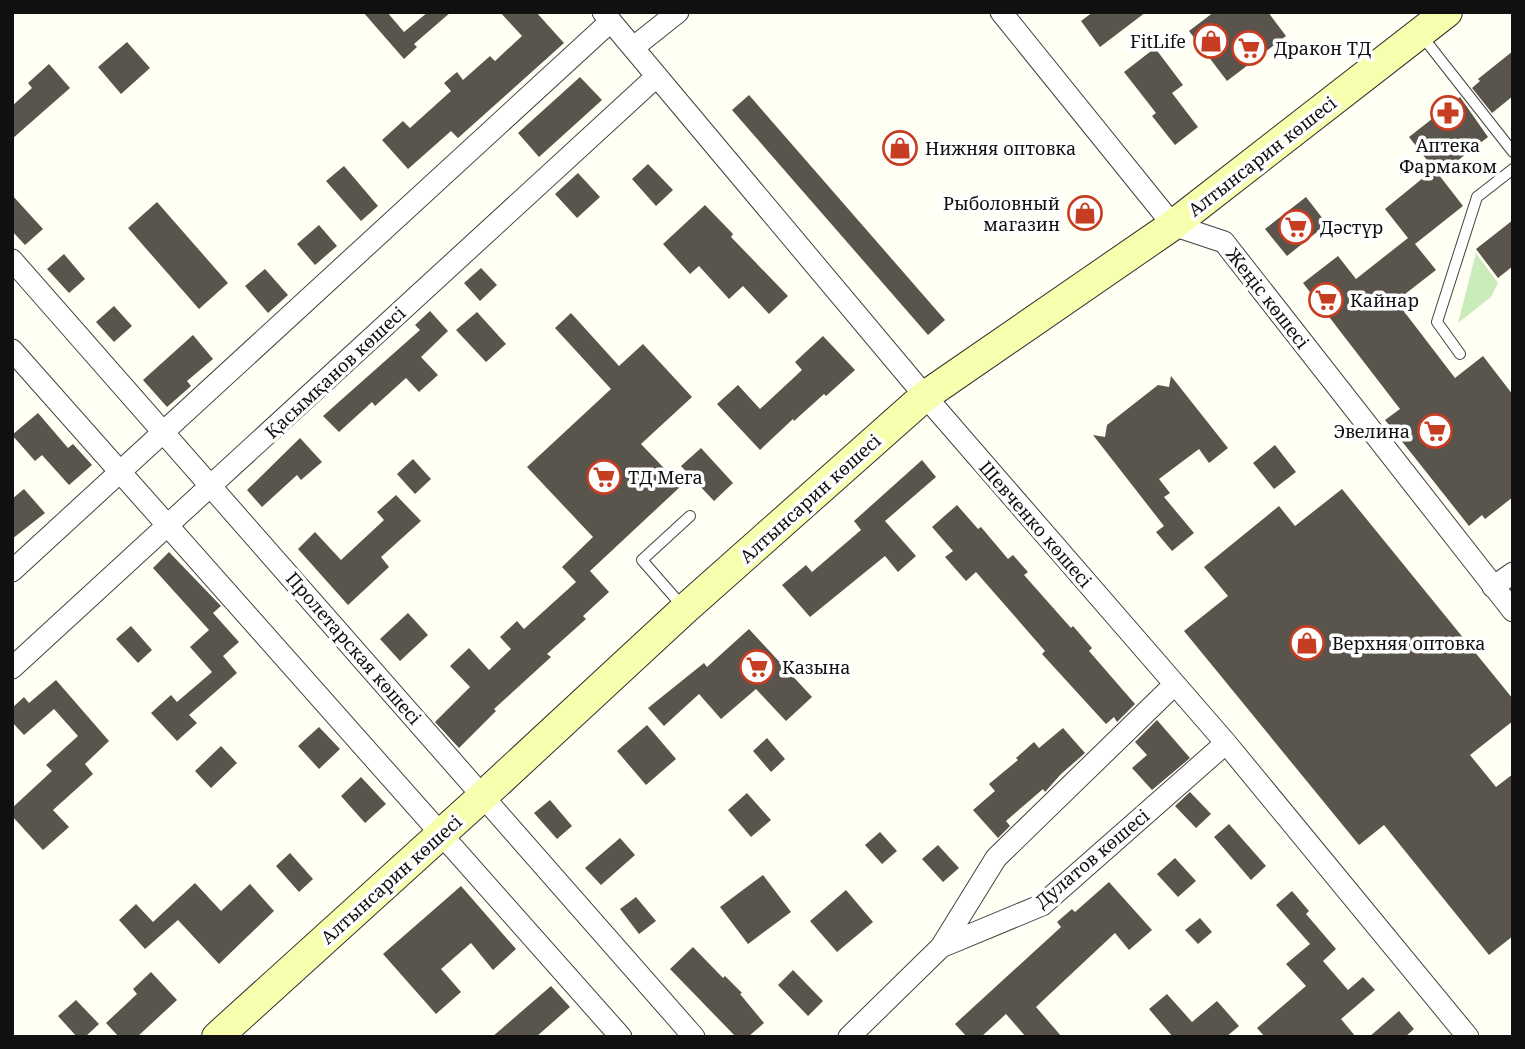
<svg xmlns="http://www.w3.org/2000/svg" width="1525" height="1049" font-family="'Noto Serif',serif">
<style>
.green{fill:#c9ecba}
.building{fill:#59544c}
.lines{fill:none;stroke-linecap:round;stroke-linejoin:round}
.lane-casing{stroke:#434343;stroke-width:12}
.street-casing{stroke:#434343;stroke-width:23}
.secondary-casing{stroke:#323232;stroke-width:32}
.lane{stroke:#fff;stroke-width:10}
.street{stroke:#fff;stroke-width:21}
.secondary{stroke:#f7ffae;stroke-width:30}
.labels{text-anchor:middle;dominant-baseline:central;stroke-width:7;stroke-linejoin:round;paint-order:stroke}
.poi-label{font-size:18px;fill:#101010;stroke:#fff;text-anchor:start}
.street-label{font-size:18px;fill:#101010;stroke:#fff}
</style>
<rect width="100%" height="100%" fill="#fffff3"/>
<path class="green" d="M1476,253L1498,283L1491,297L1458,323Z"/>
<path class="building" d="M363,12H387L404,32L428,12H451L414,44L417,47L404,59Z
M500,12H536L564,43L458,138L451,131L408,169L382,140L403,121L410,128L451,91L444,83L457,72L463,80L490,56L495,61L522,36Z
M1093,12H1146L1100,47L1081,21Z
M1214,12H1268L1286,36L1227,81L1189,31Z
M127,42L150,68L121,94L98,67Z
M1155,48L1183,85L1172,93L1198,127L1175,145L1152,116L1156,113L1124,72Z
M1513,51V96L1492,113L1472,88L1480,81L1478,79Z
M49,64L70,88L12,139V106L32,88L28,83Z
M580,77L602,100L539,157L518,133Z
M749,95L945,320L928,335L732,110Z
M1460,97L1488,137L1439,175L1463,206L1415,244L1436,270L1396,301L1455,378L1483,356L1513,395V497L1485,519L1482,515L1469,526L1385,420L1400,409L1303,283L1338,256L1356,279L1408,238L1385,209L1434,169L1409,137Z
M648,164L673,190L656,206L632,179Z
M344,166L378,206L361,221L326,181Z
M578,173L600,197L577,218L555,194Z
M12,195L43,229L25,245L12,231Z
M1306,197L1327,224L1287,256L1265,229Z
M157,202L228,283L199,309L128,228Z
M705,205L733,234L731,237L788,296L769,314L743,286L729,299L699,266L690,274L663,244Z
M1513,220V266L1498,278L1476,249Z
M319,225L337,246L315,265L297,244Z
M64,254L85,279L69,293L47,269Z
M481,268L497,285L480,301L464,283Z
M265,269L288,295L268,313L245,286Z
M114,306L132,326L114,342L96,322Z
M430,311L448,331L421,357L438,375L419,392L406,378L375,406L372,402L339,432L323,416L420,330L415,325Z
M477,312L506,344L486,362L456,330Z
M571,313L619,366L643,344L692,397L641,444L681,486L590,571L609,592L583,616L586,619L547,654L551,657L494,709L496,711L459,748L435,722L470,687L450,666L469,648L489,670L511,649L500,637L517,621L524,629L576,582L562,567L593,537L527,467L611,389L555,328Z
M193,335L213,359L187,381L191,386L167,407L143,380Z
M823,336L855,370L826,396L824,394L794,421L793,419L760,450L717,404L738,385L760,409L802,370L795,362Z
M1171,376L1228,448L1209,463L1199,449L1159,479L1170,493L1164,497L1194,533L1172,551L1156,532L1164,526L1093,435L1105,437L1107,425L1158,385L1169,387Z
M38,413L68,448L73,444L92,465L69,485L42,455L35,461L12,435Z
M300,438L322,462L301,480L297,475L262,507L247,490Z
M1275,445L1296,472L1274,489L1253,463Z
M701,448L733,483L714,501L681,466Z
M413,459L431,479L415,494L397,474Z
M922,460L936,477L885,521L916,556L898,572L885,556L810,617L782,585L806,565L812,572L861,530L854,521Z
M24,489L45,513L12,539V499Z
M1342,489L1513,699V721L1470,755L1496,787L1513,774V936L1489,955L1384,825L1359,845L1184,631L1228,596L1204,567L1279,506L1295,526Z
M396,495L421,521L381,557L389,567L348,605L298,549L315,532L341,560L384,520L377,512Z
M957,505L978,529L981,527L1008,559L1013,555L1028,572L1024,575L1071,628L1073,626L1092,648L1089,651L1135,704L1117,722L1114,717L1106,724L1042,654L1045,651L976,572L966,581L945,557L953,551L932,527Z
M169,552L221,606L213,613L239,642L223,656L237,673L189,715L197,723L177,741L151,713L171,695L177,702L212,672L190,647L209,630L153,568Z
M408,613L428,635L400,661L380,639Z
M131,626L152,650L138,663L116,639Z
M749,629L812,697L786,721L756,689L721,719L699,694L664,726L648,708L704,663L707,667Z
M56,680L109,741L85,764L93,774L53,810L69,827L43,850L12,816V808L52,771L46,765L78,736L54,709L24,735L12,722V708L24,697L29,703Z
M1157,720L1190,758L1152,790L1132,768L1147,755L1135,742Z
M647,725L676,759L646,785L617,751Z
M319,727L340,749L319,769L298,746Z
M1063,728L1085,753L1061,774L1045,792L1043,789L1006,821L1010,826L998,838L973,810L995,791L989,784L1018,760L1016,758L1034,742L1039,748Z
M767,738L785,759L771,772L753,751Z
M221,746L237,763L211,788L195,771Z
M361,777L386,804L365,823L341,796Z
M1190,792L1211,814L1196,828L1175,806Z
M747,793L771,820L751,837L728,810Z
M550,800L572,826L557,839L534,813Z
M1229,824L1266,866L1251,880L1214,837Z
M880,832L897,851L882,864L865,845Z
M620,838L635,855L601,885L585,868Z
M938,845L959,868L943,882L922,859Z
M290,853L313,879L299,892L276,866Z
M1175,858L1196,881L1178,897L1157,874Z
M763,875L791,912L748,944L720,907Z
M1109,882L1152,930L1129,950L1115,933L1036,1007L1062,1037H1026L1006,1014L981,1037H967L955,1024L1061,927L1057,922L1072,909L1075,912Z
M195,883L221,911L250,884L274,911L219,964L178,920L145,949L119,920L136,904L153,922Z
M461,886L516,949L493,970L471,943L441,969L461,992L436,1014L383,954Z
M846,890L873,922L837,952L810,921Z
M1292,891L1309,911L1306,914L1336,949L1323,961L1348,990L1363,977L1375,990L1341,1019L1356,1037H1265L1257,1028L1306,986L1286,964L1310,944L1276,905Z
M636,897L656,921L639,934L620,909Z
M1200,918L1212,932L1198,944L1185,930Z
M693,947L723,978L725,976L742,993L740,994L764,1023L748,1037H736L670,969Z
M793,970L823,1001L808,1016L778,985Z
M151,972L177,1000L137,1037H119L106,1023L137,994L133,989Z
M551,986L570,1007L536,1037H492Z
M1167,994L1192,1022L1217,1001L1239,1026L1226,1037H1173L1149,1009Z
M76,1000L99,1024L85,1037H77L58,1016Z
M1399,1011L1414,1029L1405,1037H1369Z"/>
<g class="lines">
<g class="lane-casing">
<path id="lane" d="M1422,36L1513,152
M1460,354L1437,322L1477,197L1513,169
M683,607L642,560L690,516"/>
</g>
<g class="street-casing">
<path id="street" d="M603,12L925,396L1226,743L1468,1037
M1001,12L1173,225L1224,242L1513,611
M634,47L678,12
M12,260L694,1037
M12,350L621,1037
M12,571L611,21
M1493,587L1513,573
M12,668L657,76
M941,947L1042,905L1226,743
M849,1037L941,947L996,858L1174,685"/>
</g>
<g class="secondary-casing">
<path id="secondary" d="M217,1037L483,796L685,609L925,396L1173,225L1447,12"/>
</g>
<use href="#lane" class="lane"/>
<use href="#street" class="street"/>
<use href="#secondary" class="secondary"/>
</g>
<defs>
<g id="shop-ring" transform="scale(1.75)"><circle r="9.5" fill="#fff" stroke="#c73d21" stroke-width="1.5"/><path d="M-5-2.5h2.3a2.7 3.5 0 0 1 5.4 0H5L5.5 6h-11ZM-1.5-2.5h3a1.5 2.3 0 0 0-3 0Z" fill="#c73d21"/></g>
<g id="supermarket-ring" transform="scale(1.75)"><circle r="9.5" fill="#fff" stroke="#c73d21" stroke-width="1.5"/><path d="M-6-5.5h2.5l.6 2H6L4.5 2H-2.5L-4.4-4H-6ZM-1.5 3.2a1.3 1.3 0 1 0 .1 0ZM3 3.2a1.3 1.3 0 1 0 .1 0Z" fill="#c73d21"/></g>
<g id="pharmacy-ring" transform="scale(1.75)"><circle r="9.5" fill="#fff" stroke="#c73d21" stroke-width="1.5"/><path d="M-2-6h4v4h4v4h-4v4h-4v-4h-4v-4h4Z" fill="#c73d21"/></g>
</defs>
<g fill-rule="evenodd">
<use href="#shop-ring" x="1211" y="41"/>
<use href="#supermarket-ring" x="1249" y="48"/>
<use href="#pharmacy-ring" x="1448" y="113"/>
<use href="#shop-ring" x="900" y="148"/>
<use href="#shop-ring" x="1085" y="213"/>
<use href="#supermarket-ring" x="1296" y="227"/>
<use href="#supermarket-ring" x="1326" y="300"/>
<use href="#supermarket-ring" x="1435" y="431"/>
<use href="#supermarket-ring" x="604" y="477"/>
<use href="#shop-ring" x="1307" y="643"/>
<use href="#supermarket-ring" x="757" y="667"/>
</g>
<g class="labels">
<g class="poi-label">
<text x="1186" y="41" text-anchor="end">FitLife</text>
<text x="1274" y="48">Дракон ТД</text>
<text x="1448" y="145" text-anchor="middle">Аптека<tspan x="1448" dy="21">Фармаком</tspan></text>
<text x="925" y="148">Нижняя оптовка</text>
<text x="1060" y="203" text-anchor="end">Рыболовный<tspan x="1060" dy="21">магазин</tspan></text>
<text x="1320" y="227">Дәстүр</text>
<text x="1350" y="300">Кайнар</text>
<text x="1410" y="431" text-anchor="end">Эвелина</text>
<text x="628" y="477">ТД Мега</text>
<text x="1332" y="643">Верхняя оптовка</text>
<text x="782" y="667">Казына</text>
</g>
<g class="street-label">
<text transform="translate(1262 156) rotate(-38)">Алтынсарин көшесі</text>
<text transform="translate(1268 298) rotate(52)">Жеңіс көшесі</text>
<text transform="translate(335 372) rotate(-43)">Қасымқанов көшесі</text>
<text transform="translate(810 498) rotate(-42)">Алтынсарин көшесі</text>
<text transform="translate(1036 524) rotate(49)">Шевченко көшесі</text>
<text transform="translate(354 648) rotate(49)">Пролетарская көшесі</text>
<text transform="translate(1092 858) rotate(-40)">Дулатов көшесі</text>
<text transform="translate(391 879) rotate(-42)">Алтынсарин көшесі</text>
</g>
</g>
<rect width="1525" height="1049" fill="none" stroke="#101010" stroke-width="28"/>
</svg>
